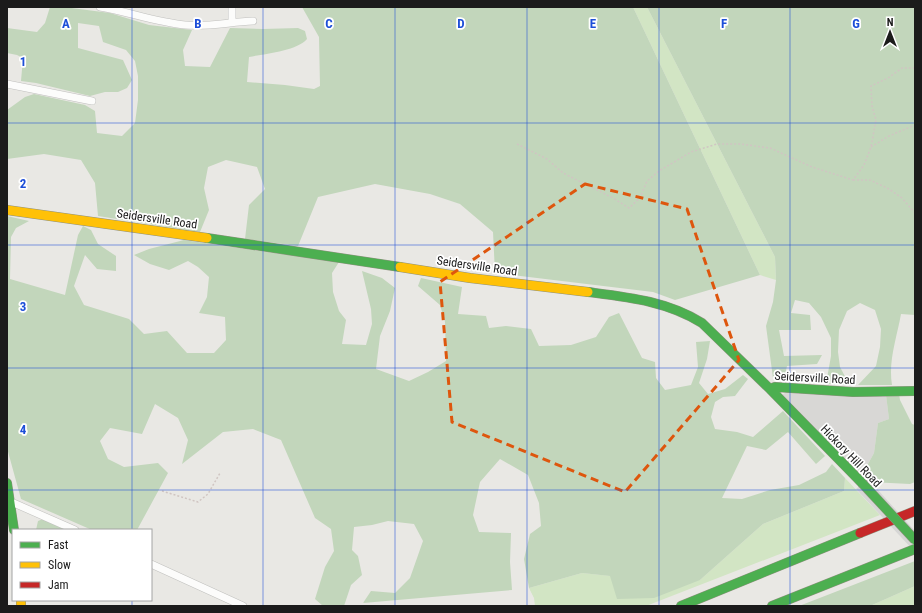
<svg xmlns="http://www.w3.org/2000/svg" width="922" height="613" font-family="'Roboto Condensed',sans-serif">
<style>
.residential{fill:#d8d7d5}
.grass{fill:#d2e5c4}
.forest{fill:#c2d6bb}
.pier{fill:#d6d6d5}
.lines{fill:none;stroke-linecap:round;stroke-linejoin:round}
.street-casing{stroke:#c0c0be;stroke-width:8}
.fast-casing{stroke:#8e917e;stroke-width:10}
.slow-casing{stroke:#8e917e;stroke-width:10}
.jam-casing{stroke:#8e917e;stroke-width:10}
.path{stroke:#d0c5c2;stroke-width:1.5;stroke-dasharray:2 2;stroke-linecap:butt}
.street{stroke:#fcfcfb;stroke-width:7}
.fast{stroke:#4caf50;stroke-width:9}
.slow{stroke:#ffc107;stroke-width:9}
.jam{stroke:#c62828;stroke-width:9}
.fast-bridge-casing{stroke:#8e917e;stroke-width:10;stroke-linecap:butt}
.fast-bridge{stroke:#4caf50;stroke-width:9}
.marked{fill:none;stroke:#de560d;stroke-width:3;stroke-dasharray:8 5;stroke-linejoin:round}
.grid{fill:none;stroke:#1d4ed8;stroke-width:1;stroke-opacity:0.55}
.labels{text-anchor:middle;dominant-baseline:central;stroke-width:3.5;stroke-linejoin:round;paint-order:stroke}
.street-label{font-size:12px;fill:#1b1b1b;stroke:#fff}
.grid-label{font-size:13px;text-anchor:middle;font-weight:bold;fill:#1d4ed8;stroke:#fff;stroke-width:3.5;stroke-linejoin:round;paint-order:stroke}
</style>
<rect width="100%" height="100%" fill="#e9e8e4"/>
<path class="residential" d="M788,391L886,395L889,419L878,423L874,453L863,473L850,464L782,395Z"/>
<path class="grass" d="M633,7H647L775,257L776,280L760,275Z
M845,478L880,515L646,606H535L534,598L529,588L582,573L611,576L700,580L763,524L844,491Z
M915,586V606H870Z"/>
<path class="forest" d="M50,7H64L110,13L149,25L192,30L183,50L185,66L210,67L230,28L263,29L298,28L305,31L307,39C297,51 264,54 249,57L247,82L285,85L314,89L320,86L319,37L302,7H633L760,275L675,300L653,292L495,273L493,232L460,204L430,194L375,184L318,197L298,246L245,239L249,205L265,189L257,167L226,160L208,167L204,188L209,210L200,232L98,216L95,183L81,160L44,154L7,159V110L25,97L34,94L85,105L95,111L97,133L122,136L135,123L138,100V76L135,61L126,50L103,42L99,26L78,23V48L123,60L132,80L127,88L118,92H105L90,96L36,83L21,81L23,58L17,55L7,53V28L37,32L45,23Z
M647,7H915V315L901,314C897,337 888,361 892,385H858L876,366L880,347L881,329L875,310L860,303L847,311L839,330L838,352L840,367L849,384H826L831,356V338L821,317L809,303L795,300L791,313L810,315L811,330H779L784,356L822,355L817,364L787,366L784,380L773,378L766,326L773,302L776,280L775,257Z
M7,216L29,221L16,228L11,237L10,279L65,295L78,235L83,226L91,230L98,244L116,256V271L97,269L85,255L74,286L84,305L129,319L144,334L167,331L187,353H214L226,340L225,317L199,313L207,297L209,277L198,267L188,261L169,270L150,264L134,255L149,249L184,240L339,262L332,273L333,292L339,311L346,320L342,344L366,345L372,324L371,309L362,271L382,278L395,288L390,311L380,336L376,369L409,381L428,372L446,361L445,322L440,305L418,286L421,278L462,287L458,314L486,316L489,328L506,326L531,329L539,346L571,345L596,337L609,317L619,313L642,358L655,362L656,378L665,390L691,385L698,367L696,342L710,341L707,359L699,383L708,394L725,389L743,375L748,379L735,396L723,397L715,402L711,417L715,429L737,432L753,437L783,411L825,456L816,464L788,432L766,450L747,446L722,498L742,499L770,490L799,485L826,472L832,464L845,478L844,491L763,524L700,580L654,598L617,599L610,576L582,573L529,588L524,559L530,534L541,526L539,503L528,475L500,459L480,482L473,515L479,532L511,533L510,562L512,590L363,603L371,591L395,593L410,578L423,541L414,524L388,521L372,525L354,527L352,550L358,556L362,575L351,585L344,606H323L315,599L325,567L334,551L331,529L315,518L281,440L253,429L223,432L182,464L188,440L178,418L155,404L142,434L110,428L100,441L108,459L124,467L158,463L168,473L137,530H92L21,499L7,448Z
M899,394L900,400L912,424L915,425V482L910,484L870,482L863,473L874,453L878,423L889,419L886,395Z
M43,519L68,530H36L38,521Z
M915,561V586L870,606H799Z"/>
<path class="pier" d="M868,479L915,531V552L856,489Z"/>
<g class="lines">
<g class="street-casing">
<path id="street" d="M100,7C129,12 156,22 185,25C208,27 230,22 253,21
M232,22V7
M7,84L92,101
M9,501L75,530
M151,564L243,606"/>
</g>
<g class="fast-casing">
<path id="fast" d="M207,238L400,267
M588,292C627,297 667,301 702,323L770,389L862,483
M770,389L775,387L853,392L915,391
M7,483L14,530
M681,606L860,533
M772,606L915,549"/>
</g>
<g class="slow-casing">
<path id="slow" d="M7,210L207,238
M400,267L470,278L588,292
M21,600V606"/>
</g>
<g class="jam-casing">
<path id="jam" d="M860,533L915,511"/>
</g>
<path class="path" d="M517,144L547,159L563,173L613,198L629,208L640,198L647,181L659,171L691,152L717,144H740L770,148L812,167L853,180L864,165L871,147L876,120L872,106L871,86L888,78L902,68H915
M871,147L889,136L915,125
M853,180H870L889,189L902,198L915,213
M162,491L198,502L208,494L220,473"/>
<use href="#street" class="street"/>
<use href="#fast" class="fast"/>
<use href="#slow" class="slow"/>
<use href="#jam" class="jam"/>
<g class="fast-bridge-casing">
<path id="fast-bridge" d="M862,483L915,540"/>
</g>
<use href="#fast-bridge" class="fast-bridge"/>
</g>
<path class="marked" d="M585,184L687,209L739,360L625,492L452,422L440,282Z"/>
<path class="grid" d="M132,7V530M263,7V606M395,7V606M527,7V606M659,7V606M790,7V606M7,123H915M7,245H915M7,368H915M7,490H915M132,600V606"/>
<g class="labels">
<g class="street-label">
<text transform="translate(157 219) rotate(8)">Seidersville Road</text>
<text transform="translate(477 266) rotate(8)">Seidersville Road</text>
<text transform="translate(815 378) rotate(3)">Seidersville Road</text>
<text transform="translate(851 456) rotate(46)">Hickory Hill Road</text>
</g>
</g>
<g class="grid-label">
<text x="66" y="28">A</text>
<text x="198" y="28">B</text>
<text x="329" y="28">C</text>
<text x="461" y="28">D</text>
<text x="593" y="28">E</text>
<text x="724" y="28">F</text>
<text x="856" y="28">G</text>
<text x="23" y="66">1</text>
<text x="23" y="188">2</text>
<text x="23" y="311">3</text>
<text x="23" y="434">4</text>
</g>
<rect width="922" height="613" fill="none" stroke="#1b1b1b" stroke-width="16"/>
<rect x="12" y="529" width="140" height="72" fill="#ffffff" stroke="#a4a4a4"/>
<rect x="20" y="542" width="20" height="6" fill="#4caf50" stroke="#a4a4a4"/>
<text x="48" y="549" font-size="12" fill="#1b1b1b">Fast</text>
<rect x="20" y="562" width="20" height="6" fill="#ffc107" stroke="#a4a4a4"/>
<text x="48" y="569" font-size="12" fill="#1b1b1b">Slow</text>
<rect x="20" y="582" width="20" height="6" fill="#c62828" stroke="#a4a4a4"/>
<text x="48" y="589" font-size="12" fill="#1b1b1b">Jam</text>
<g transform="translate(890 32)" stroke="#ffffff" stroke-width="3" paint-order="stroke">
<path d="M0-3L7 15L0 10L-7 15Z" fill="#1b1b1b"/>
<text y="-6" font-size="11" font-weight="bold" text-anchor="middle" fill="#1b1b1b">N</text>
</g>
</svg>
